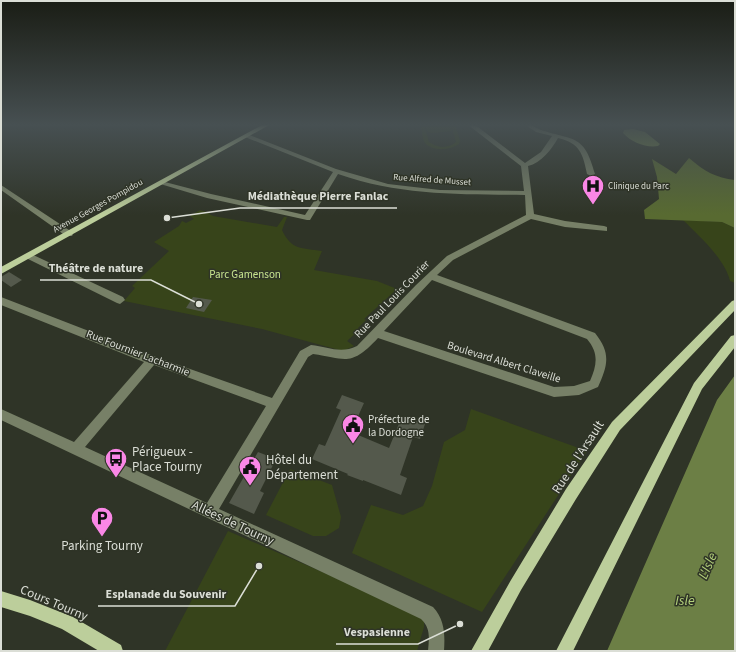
<svg xmlns="http://www.w3.org/2000/svg" width="736" height="652" font-family="'Source Sans 3',sans-serif">
<style>
.green{fill:#37441a}
.forest{fill:#586a31}
.water{fill:#6c7f45}
.building{fill:#54594c}
.lines{fill:none;stroke-linecap:round;stroke-linejoin:round}
.minor{fill:#778067;fill-rule:evenodd}
.major{fill:#bcce9b;fill-rule:evenodd}
.labels{text-anchor:middle;dominant-baseline:central;stroke-width:3;stroke-linejoin:round;paint-order:stroke}
.far-street-label{font-size:9px;fill:#dbded6;stroke:#2f3427}
.far-poi-label{font-size:9px;fill:#dbded6;stroke:#2f3427;text-anchor:start}
.park-label{font-size:11px;fill:#c7e48e;stroke:#2f3427}
.street-label{font-size:11px;fill:#dbded6;stroke:#2f3427}
.poi-label{font-size:11px;fill:#dbded6;stroke:#2f3427;text-anchor:start}
.near-poi-label{font-size:13px;fill:#dbded6;stroke:#2f3427;text-anchor:start}
.near-street-label{font-size:13px;fill:#dbded6;stroke:#2f3427}
.near-water-label{font-size:14px;font-style:italic;fill:#b3d07b;stroke:#2f3427}
.leader{fill:none;stroke:#dbded6;stroke-width:1.5}
.callout-dot{fill:#dbded6;stroke:#2f3427;stroke-width:1.5}
.callout-label{font-size:12px;text-anchor:middle;font-weight:bold;fill:#dbded6;stroke:#2f3427;stroke-width:3;stroke-linejoin:round;paint-order:stroke}
</style>
<rect width="100%" height="100%" fill="#2f3427"/>
<path class="green" d="M421,124H424L429,142C437,148 448,149 456,142L451,124H455L460,141L459,144C451,150 433,152 425,143C422,139 422,129 421,124Z
M429,124H447L450,125L452,131L431,133L427,131L426,125Z
M200,210L210,213L209,214L213,216L277,227L284,217H287L282,230C291,250 302,248 322,251L314,270L377,281L397,289L364,319L366,320L358,328L359,330L347,341L354,346L343,351L262,329L124,301L135,288L132,286L169,251L154,242L179,226L182,221L186,223L194,219L190,216Z
M683,220L722,222L735,228V283L730,281C725,259 699,236 683,220Z
M471,409L587,451L482,612L352,553L371,505L403,515L423,506L432,486L444,442L465,430Z
M290,469L332,485L341,517L339,528L326,536H313L266,515Z
M228,531L414,612L424,621V627L417,651H165Z"/>
<path class="forest" d="M689,158C704,171 716,178 735,180V228L722,222L645,219L644,210L659,199L657,177L652,159L676,174Z"/>
<path class="water" d="M633,129L645,132L660,144L658,146C646,148 631,142 623,133L624,130Z
M735,375V651H607L717,400Z"/>
<path class="building" d="M9,272L22,280L11,287L1,280V277Z
M193,297L212,300L204,312L186,308Z
M342,395L364,403L351,432L389,448L402,416L425,424L420,439L413,437L400,475L407,478L401,495L363,480V481L347,475L348,474L312,459L319,444L325,446L341,410L336,408Z
M258,452L276,459L260,491L264,493L254,514L229,503Z"/>
<g class="lines">
<path class="minor" d="M467,124H474L525,163L541,152L552,136L536,132L524,124C532,124 535,128 541,130C575,141 584,134 595,174L591,176L587,174C583,154 580,143 558,138C552,149 541,163 528,166L534,214L565,221L604,226L607,227V231L565,227L531,219L453,260L437,275L595,333C611,353 608,365 598,387L579,395L554,397L378,338C351,367 347,359 313,354L308,357L219,509L433,607C445,620 445,635 444,651H428C429,639 431,628 421,619L1,420V409L74,442L144,362L1,305V297L156,357L272,398L300,351L311,345C328,347 341,354 357,346L416,285L447,256L526,215L525,195C460,194 401,196 338,174L310,220H307L207,198L157,183L161,181L211,194L305,215L333,172L245,137V135L247,134L336,169L388,184L440,190L524,191L521,166ZM432,280L587,339C599,353 597,365 590,381L574,386L554,387L384,331ZM154,365L266,406L207,503L85,447Z
M1,185L72,232L73,234L72,236H66L1,190Z
M29,253L123,297L125,300L120,304L117,303L26,258L25,256L26,254Z"/>
<path class="major" d="M264,124H271L1,274V267Z
M735,300V310L620,430L576,499L521,590L488,651H471L511,580L566,489L612,422L732,301Z
M735,335V347L702,389L573,651H556L694,383L731,336Z
M1,591L30,600L73,617L121,645L123,651H99L62,629L30,616L1,607Z"/>
</g>
<linearGradient id="sky" x2="0" y2="1"><stop stop-color="#1a1d15"/><stop offset="0.58" stop-color="#475052"/><stop offset="1" stop-color="#475052" stop-opacity="0"/></linearGradient>
<rect width="736" height="215" fill="url(#sky)"/>
<defs>
<g id="hospital-pin" transform="scale(1.15)"><path d="M0 17L-7.5 6A9.5 9.5 0 1 1 7.5 6Z" fill="#fa87e6" stroke="#2f3427"/><path d="M-5-5h3v3.5h4V-5h3V5h-3V1.5h-4V5h-3Z" fill="#111"/></g>
<g id="civic-pin" transform="scale(1.15)"><path d="M0 17L-7.5 6A9.5 9.5 0 1 1 7.5 6Z" fill="#fa87e6" stroke="#2f3427"/><path d="M-.6-6.5H3V-4.5H.6V-3L4-1V1h2V6H-6V1h2V-1L-.6-3ZM-1.2 2.5V6h2.4V2.5Z" fill="#111"/></g>
<g id="bus-pin" transform="scale(1.15)"><path d="M0 17L-7.5 6A9.5 9.5 0 1 1 7.5 6Z" fill="#fa87e6" stroke="#2f3427"/><path d="M-5-6H5V4H4V6H2V4H-2V6H-4V4H-5ZM-3.5-4V0h7V-4ZM-3.5 1.2v1.5H-2V1.2ZM2 1.2v1.5H3.5V1.2Z" fill="#111"/></g>
<g id="parking-pin" transform="scale(1.15)"><path d="M0 17L-7.5 6A9.5 9.5 0 1 1 7.5 6Z" fill="#fa87e6" stroke="#2f3427"/><path d="M-3.5-5.5H1a3.5 3.5 0 0 1 0 7H-1V5.5H-3.5ZM-1-3.4V-.6H.8a1.4 1.4 0 0 0 0-2.8Z" fill="#111"/></g>
</defs>
<g fill-rule="evenodd">
<use href="#hospital-pin" x="593" y="186"/>
<use href="#civic-pin" x="353" y="425"/>
<use href="#bus-pin" x="116" y="459"/>
<use href="#civic-pin" x="250" y="467"/>
<use href="#parking-pin" x="102" y="518"/>
</g>
<g class="labels">
<g class="far-street-label">
<text transform="translate(432 180) rotate(4)">Rue Alfred de Musset</text>
<text transform="translate(98 206) rotate(-29)">Avenue Georges Pompidou</text>
</g>
<g class="far-poi-label">
<text x="608" y="186">Clinique du Parc</text>
</g>
<g class="park-label">
<text x="245" y="274">Parc Gamenson</text>
</g>
<g class="street-label">
<text transform="translate(392 299) rotate(-46)">Rue Paul Louis Courier</text>
<text transform="translate(138 353) rotate(21)">Rue Fournier Lacharmie</text>
<text transform="translate(504 362) rotate(17)">Boulevard Albert Claveille</text>
</g>
<g class="poi-label">
<text x="368" y="419">Préfecture de<tspan x="368" dy="13">la Dordogne</tspan></text>
</g>
<g class="near-poi-label">
<text x="132" y="452">Périgueux -<tspan x="132" dy="15">Place Tourny</tspan></text>
<text x="266" y="460">Hôtel du<tspan x="266" dy="15">Département</tspan></text>
<text x="102" y="546" text-anchor="middle">Parking Tourny</text>
</g>
<g class="near-street-label">
<text transform="translate(578 457) rotate(-57)">Rue de l'Arsault</text>
<text transform="translate(233 523) rotate(25)">Allées de Tourny</text>
<text transform="translate(54 603) rotate(23)">Cours Tourny</text>
</g>
<g class="near-water-label">
<text transform="translate(708 566) rotate(-66)">L'Isle</text>
<text x="685" y="601">Isle</text>
</g>
</g>
<path class="leader" d="M167 218L240 208H397M199 304L151 280H40M259 566L235 606H98M460 624L418 644H336"/>
<g class="callout-dot">
<circle cx="167" cy="218" r="4"/>
<circle cx="199" cy="304" r="4"/>
<circle cx="259" cy="566" r="4"/>
<circle cx="460" cy="624" r="4"/>
</g>
<g class="callout-label">
<text x="318" y="200">Médiathèque Pierre Fanlac</text>
<text x="96" y="272">Théâtre de nature</text>
<text x="166" y="598">Esplanade du Souvenir</text>
<text x="377" y="636">Vespasienne</text>
</g>
<rect width="736" height="652" fill="none" stroke="#dbded6" stroke-width="4"/>
</svg>
